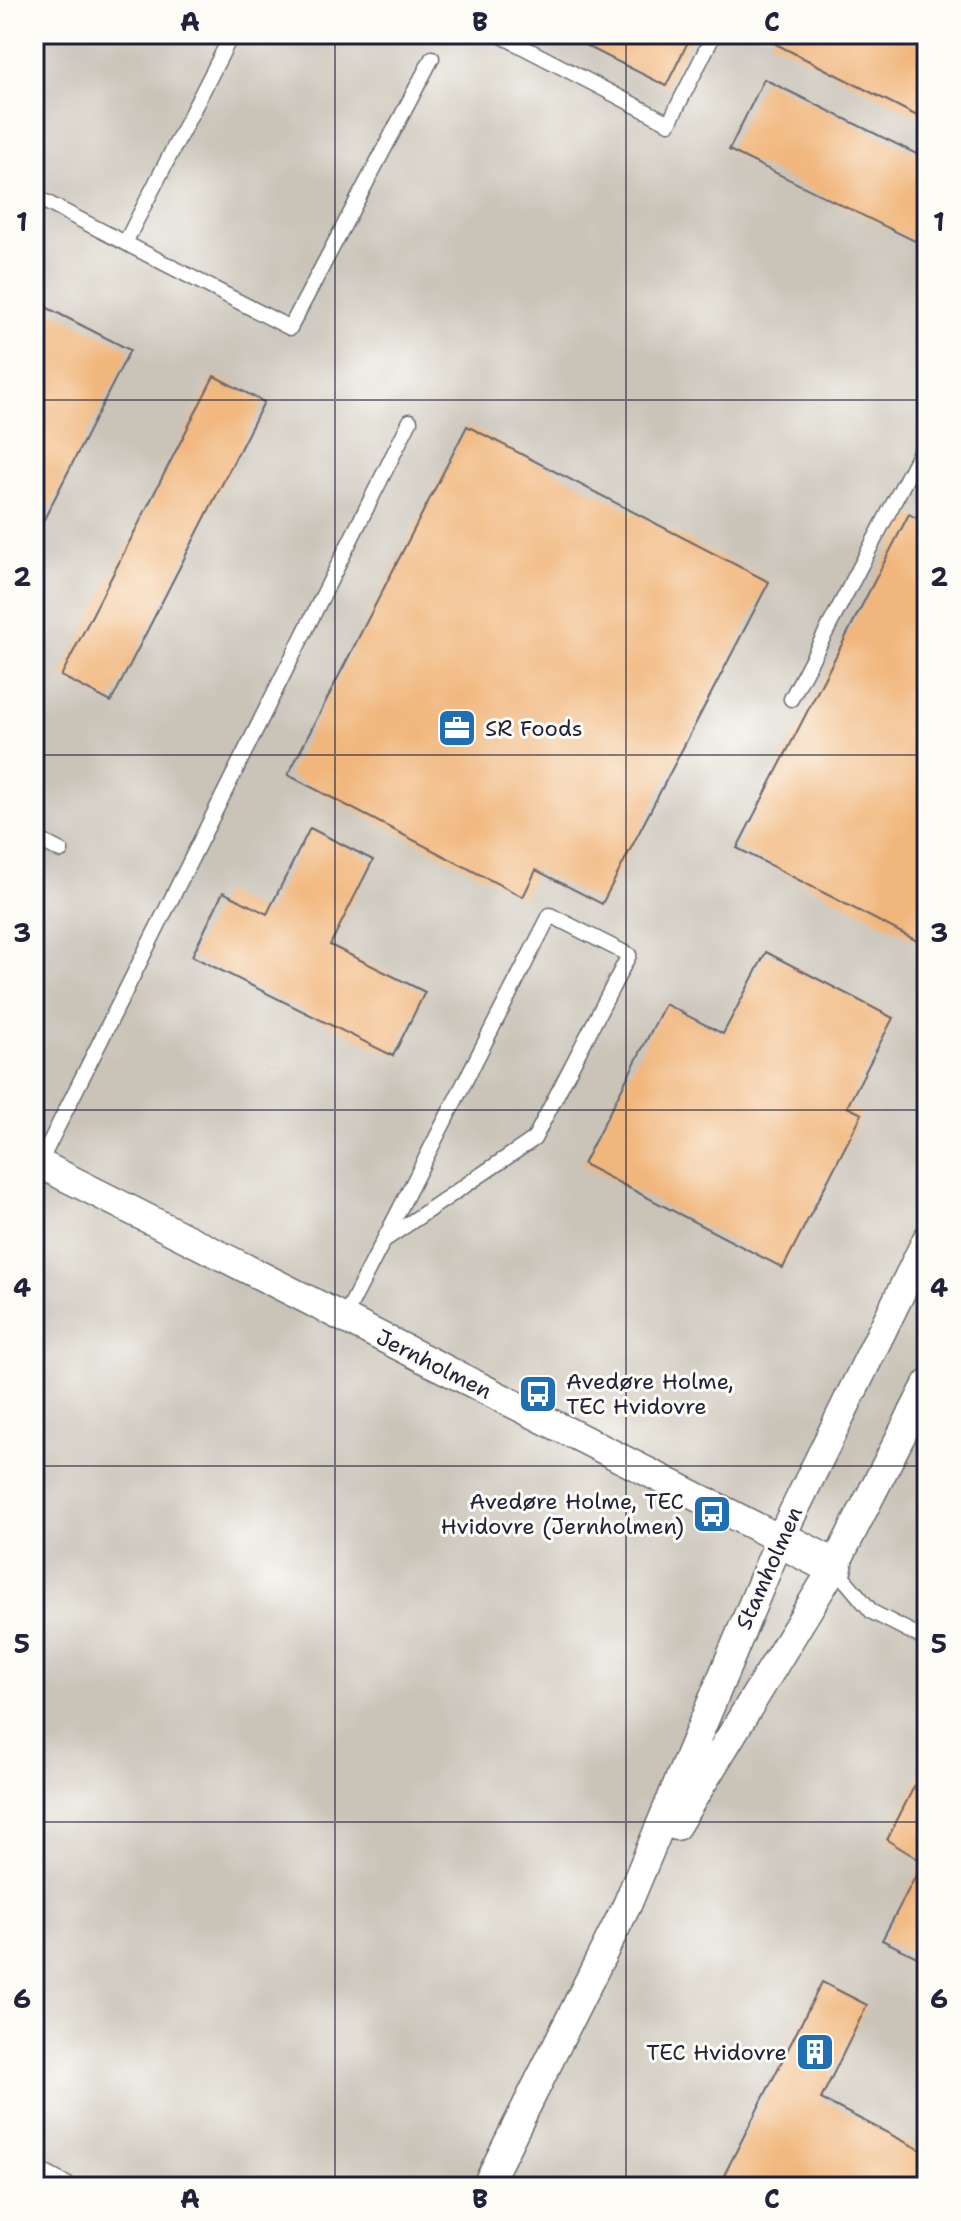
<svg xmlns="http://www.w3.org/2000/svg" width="961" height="2221" font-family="'Shantell Sans',sans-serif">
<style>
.industrial{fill:#c9c3b8}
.building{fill:#f1b67b}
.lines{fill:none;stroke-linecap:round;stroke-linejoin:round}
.service-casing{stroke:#6a6870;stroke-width:17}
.minor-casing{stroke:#6a6870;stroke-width:31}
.tertiary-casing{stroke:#6a6870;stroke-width:39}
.service{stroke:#fff;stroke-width:14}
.minor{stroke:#fff;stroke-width:28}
.tertiary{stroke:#fff;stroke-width:36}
.grid{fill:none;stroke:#22223b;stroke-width:2;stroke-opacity:0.55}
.labels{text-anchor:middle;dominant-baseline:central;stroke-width:6;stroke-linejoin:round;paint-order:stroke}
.poi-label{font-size:22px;fill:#22223b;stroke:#fdfcf7;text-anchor:start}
.street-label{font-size:22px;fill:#22223b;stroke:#fdfcf7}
.neatline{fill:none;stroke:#22223b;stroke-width:3}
.grid-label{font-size:26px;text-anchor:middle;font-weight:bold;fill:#22223b}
</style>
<rect width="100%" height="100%" fill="#fdfcf7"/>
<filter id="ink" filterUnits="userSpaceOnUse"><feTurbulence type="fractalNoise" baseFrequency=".0125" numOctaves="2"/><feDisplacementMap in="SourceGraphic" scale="16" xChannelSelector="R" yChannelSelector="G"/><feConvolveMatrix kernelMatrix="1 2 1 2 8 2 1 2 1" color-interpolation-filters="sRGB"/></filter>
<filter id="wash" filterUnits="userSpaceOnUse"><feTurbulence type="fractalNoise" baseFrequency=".006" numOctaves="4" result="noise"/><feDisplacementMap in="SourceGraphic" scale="32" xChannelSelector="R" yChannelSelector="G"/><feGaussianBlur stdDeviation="1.8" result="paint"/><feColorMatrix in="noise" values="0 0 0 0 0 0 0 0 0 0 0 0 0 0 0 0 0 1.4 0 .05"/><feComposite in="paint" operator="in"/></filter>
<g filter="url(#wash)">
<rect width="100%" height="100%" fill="#f1ebd3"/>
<path class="industrial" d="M34,34H927V2187H34Z"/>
<g id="blocks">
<path class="building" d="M563,34H692L666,86Z
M774,34H896L927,49V121L770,41Z
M764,79L927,159V247L729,150Z
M34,301L130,350L34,539Z
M214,376L264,402L111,702L61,676Z
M467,426L769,582L602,904L536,870L523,897L288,775Z
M909,514L927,524V946L737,848Z
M310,828L373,860L330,945L425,992L393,1056L192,956L223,892L267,914Z
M766,952L893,1018L847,1107L862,1114L783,1268L583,1164L665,1004L723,1034Z
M927,1761V1962L882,1940L923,1862L887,1840Z
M822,1982L867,2005L821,2099L927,2153V2187H718Z"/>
</g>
</g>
<g filter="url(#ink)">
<use href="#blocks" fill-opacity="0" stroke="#6a6870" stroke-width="2"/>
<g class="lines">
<g class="service-casing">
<path id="service" d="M498,34L669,123L714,34
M34,196L290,328L432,58
M125,243L232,34
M791,699L927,439
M34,837L61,851
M39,1164L410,421
M344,1318L550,915L629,955L534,1139L383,1241
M835,1568L872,1612L927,1640
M34,2167L72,2187"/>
</g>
<g class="minor-casing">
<path id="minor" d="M34,1161L780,1539
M676,1826L834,1567L927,1385
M486,2187L627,1905L780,1539L927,1239"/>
</g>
<g class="tertiary-casing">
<path id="tertiary" d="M780,1539L834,1567"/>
</g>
<use href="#service" class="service"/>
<use href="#minor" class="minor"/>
<use href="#tertiary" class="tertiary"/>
</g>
</g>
<path class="grid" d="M335,34V2187M626,34V2187M34,400H927M34,755H927M34,1110H927M34,1466H927M34,1822H927"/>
<defs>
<g id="office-square" transform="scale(2)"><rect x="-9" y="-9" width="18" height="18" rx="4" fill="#1f6fb2" stroke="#fdfcf7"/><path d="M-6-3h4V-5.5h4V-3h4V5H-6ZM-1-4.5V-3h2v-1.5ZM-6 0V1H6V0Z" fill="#fff"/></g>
<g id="bus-square" transform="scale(2)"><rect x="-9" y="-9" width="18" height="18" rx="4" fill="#1f6fb2" stroke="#fdfcf7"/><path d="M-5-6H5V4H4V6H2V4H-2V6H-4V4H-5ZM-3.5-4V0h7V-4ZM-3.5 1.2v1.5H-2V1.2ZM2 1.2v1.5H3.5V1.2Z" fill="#fff"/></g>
<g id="building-square" transform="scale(2)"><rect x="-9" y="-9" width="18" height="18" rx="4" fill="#1f6fb2" stroke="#fdfcf7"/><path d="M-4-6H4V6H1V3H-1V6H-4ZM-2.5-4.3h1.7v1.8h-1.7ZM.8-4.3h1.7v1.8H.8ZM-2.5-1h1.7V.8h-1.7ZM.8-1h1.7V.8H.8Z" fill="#fff"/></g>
</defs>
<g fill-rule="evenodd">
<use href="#office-square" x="457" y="728"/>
<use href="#bus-square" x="538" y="1394"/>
<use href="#bus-square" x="712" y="1514"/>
<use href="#building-square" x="815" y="2052"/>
</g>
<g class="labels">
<g class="poi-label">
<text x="485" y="728">SR Foods</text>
<text x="566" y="1381">Avedøre Holme,<tspan x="566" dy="25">TEC Hvidovre</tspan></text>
<text x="684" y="1501" text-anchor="end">Avedøre Holme, TEC<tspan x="684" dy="25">Hvidovre (Jernholmen)</tspan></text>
<text x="787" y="2052" text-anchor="end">TEC Hvidovre</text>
</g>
<g class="street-label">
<text transform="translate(434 1364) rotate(27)">Jernholmen</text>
<text transform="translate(769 1568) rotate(-66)">Stamholmen</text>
</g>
</g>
<rect width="961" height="2221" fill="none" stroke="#fdfcf7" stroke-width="88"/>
<rect x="44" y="44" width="873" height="2133" class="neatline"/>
<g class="grid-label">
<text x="190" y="31">A</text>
<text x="480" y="31">B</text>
<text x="772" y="31">C</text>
<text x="22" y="231">1</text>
<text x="939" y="231">1</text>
<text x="22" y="586">2</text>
<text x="939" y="586">2</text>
<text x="22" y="942">3</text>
<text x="939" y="942">3</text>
<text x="22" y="1297">4</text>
<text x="939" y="1297">4</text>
<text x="22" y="1653">5</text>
<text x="939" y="1653">5</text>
<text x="22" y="2008">6</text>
<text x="939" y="2008">6</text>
<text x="190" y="2208">A</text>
<text x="480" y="2208">B</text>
<text x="772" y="2208">C</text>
</g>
</svg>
